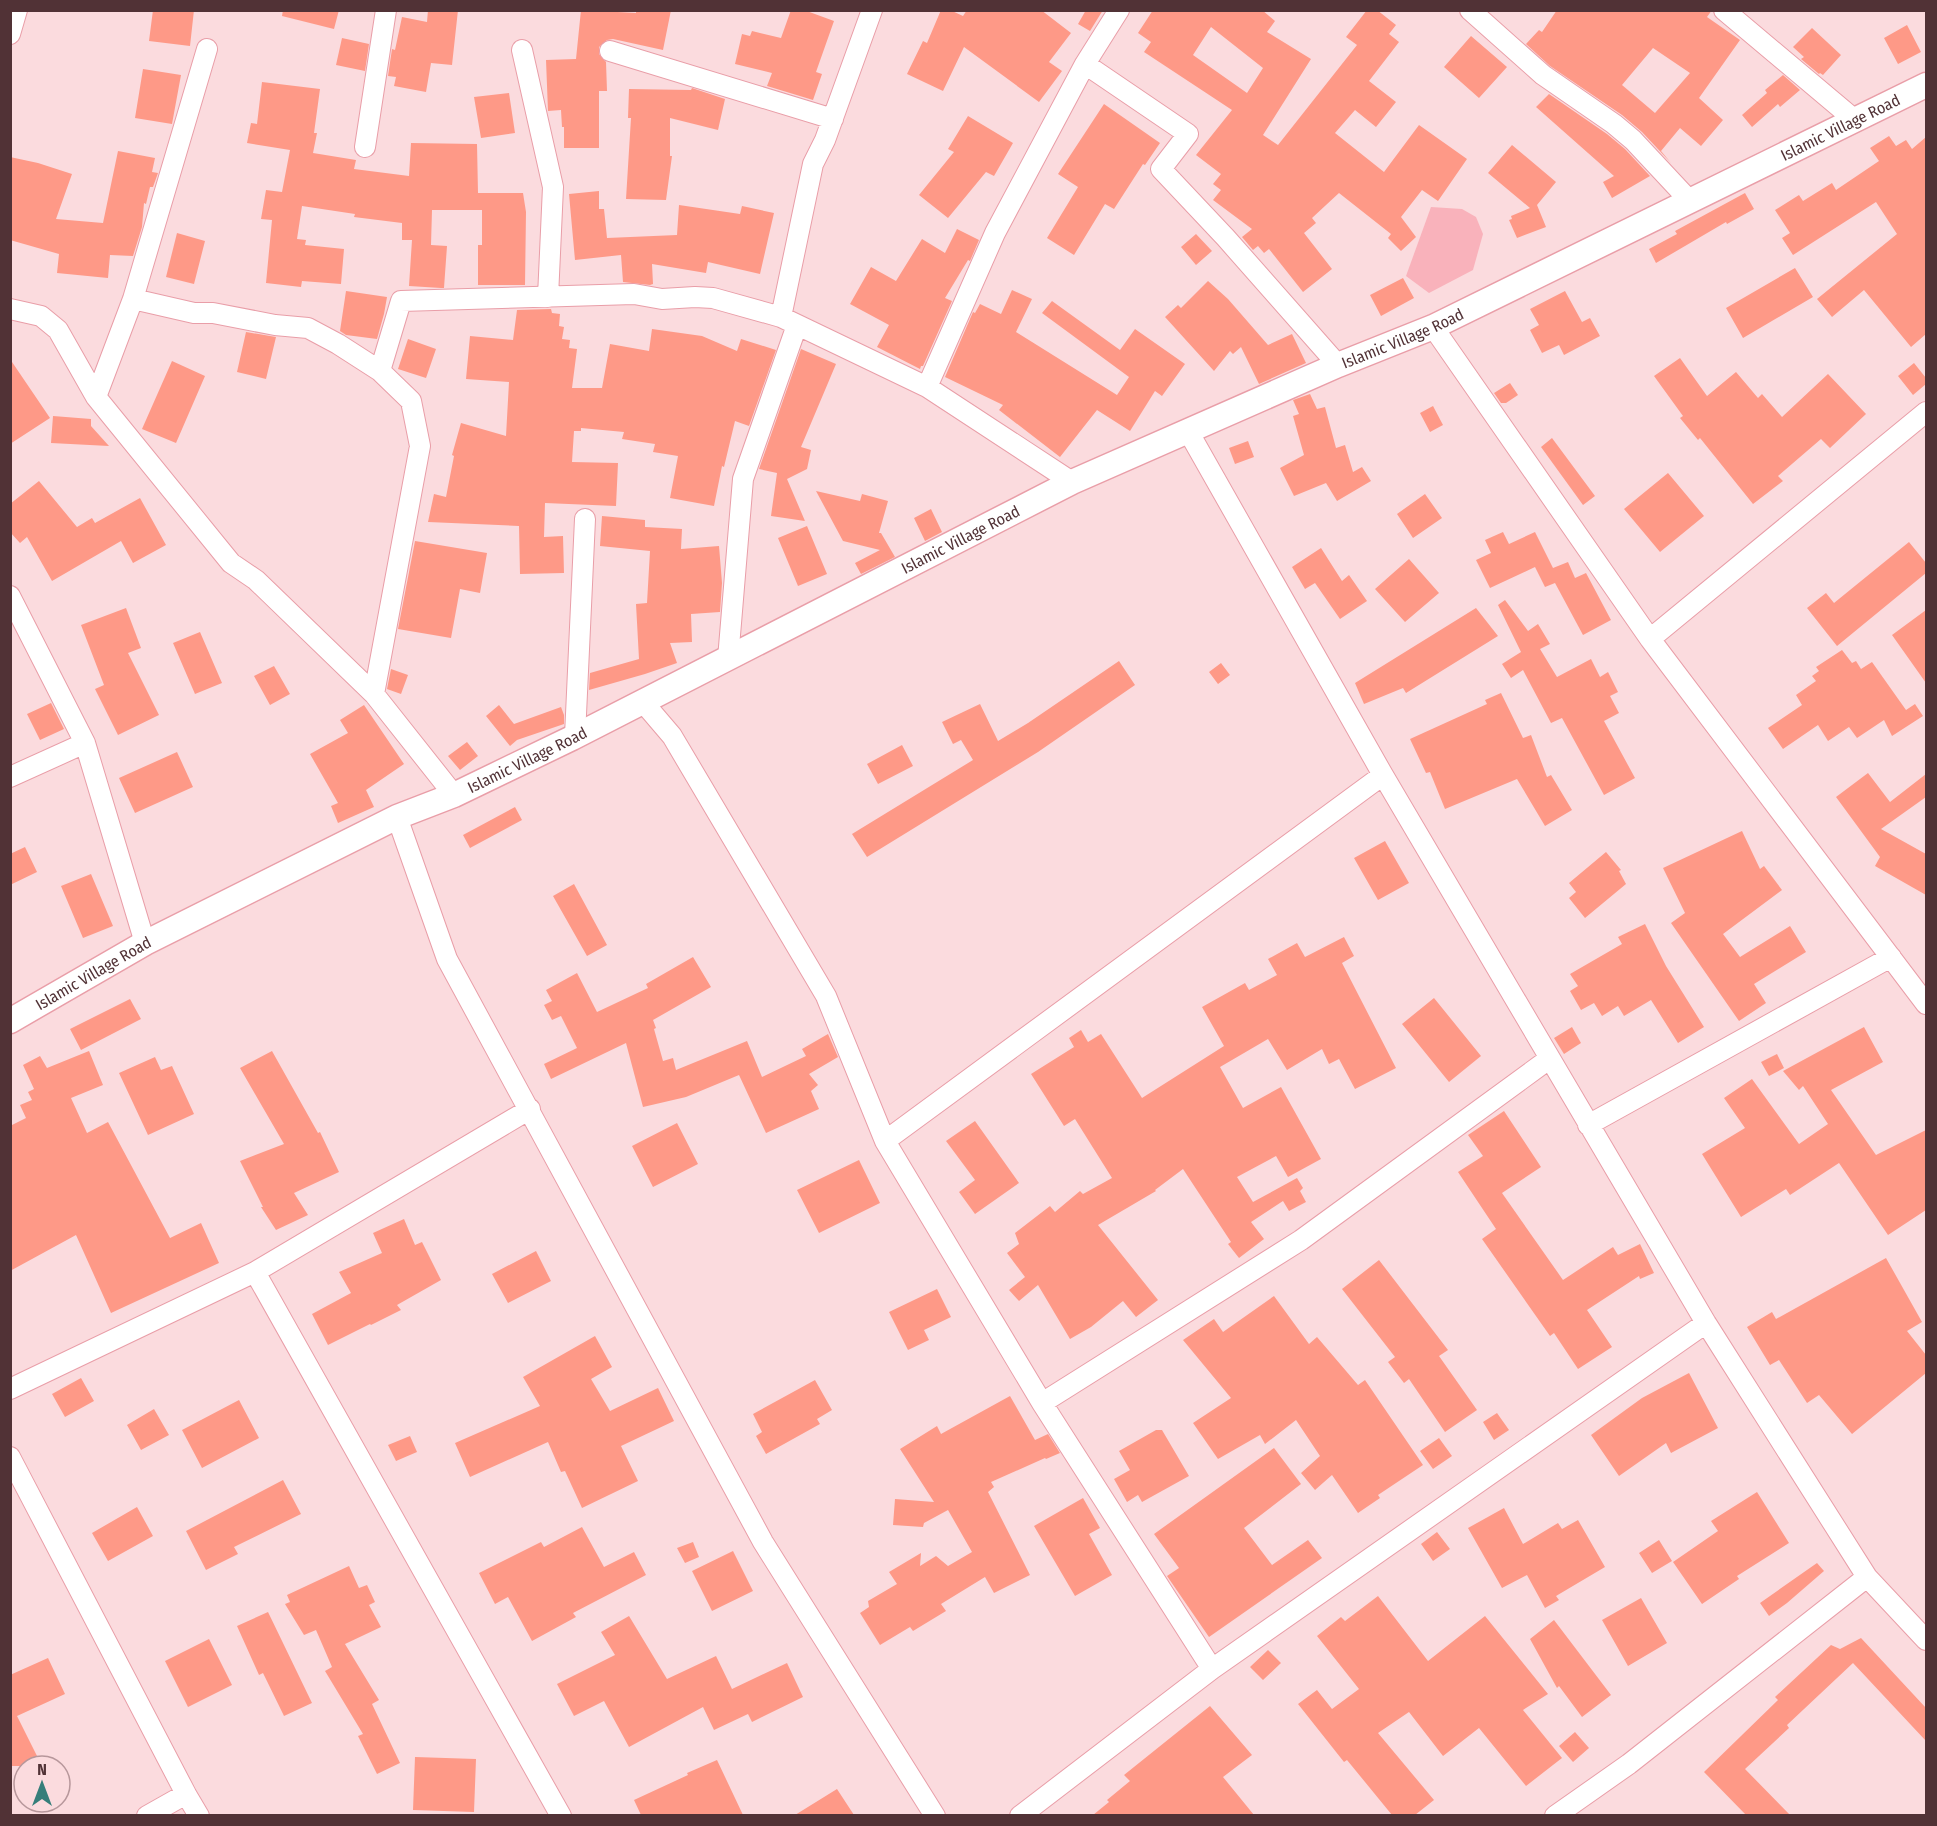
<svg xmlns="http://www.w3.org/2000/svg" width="1937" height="1826" font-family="'Fira Sans Condensed',sans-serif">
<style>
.green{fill:#f9b2bb}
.building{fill:#fe9987;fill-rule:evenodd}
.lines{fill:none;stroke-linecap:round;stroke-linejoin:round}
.minor-casing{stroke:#e99ea8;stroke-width:22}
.tertiary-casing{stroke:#e99ea8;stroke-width:27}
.minor{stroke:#fff;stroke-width:20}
.tertiary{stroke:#fff;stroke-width:24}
.labels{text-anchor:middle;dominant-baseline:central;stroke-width:6;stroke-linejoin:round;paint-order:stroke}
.street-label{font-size:16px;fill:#513236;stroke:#fbdbde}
</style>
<rect width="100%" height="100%" fill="#fbdbde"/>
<path class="green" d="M1431,207L1462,209L1476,217L1483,234L1473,270L1429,293L1406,276Z"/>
<path class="building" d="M153,10H194L190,46L149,41Z
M283,10H339L334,29L282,16Z
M428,10H458L452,65L431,63L426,92L394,86L396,77L388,76L392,49L395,50L402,17L427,22Z
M581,10L636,13V10H671L663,50L613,39L607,40L599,47V54L606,62L607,91H599V148H564V127H562L561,110L548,111L546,60L576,59Z
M791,10H804L834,21L816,72L822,74L813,100L767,86L772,73L735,64L742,34L750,36L752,31L781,38Z
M941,10H950L963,16L967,10H1041L1071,33L1049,62L1062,71L1039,102L964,47L943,91L907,74L923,41L927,43Z
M1086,10H1103L1090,31L1078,24Z
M1153,10H1262L1275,21L1267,32L1311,59L1263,135L1278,145L1357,45L1346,37L1367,10H1377L1396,25L1389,34L1399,42L1369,81L1396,102L1376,127L1355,110L1335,133L1384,172L1419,125L1467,159L1438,201L1422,190L1401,217L1416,237L1401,251L1388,238L1391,234L1339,193L1312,218L1316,223L1304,233L1332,269L1303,292L1269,249L1264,253L1258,246L1253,250L1242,237L1252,229L1213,200L1221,190L1213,184L1221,174L1196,155L1232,110L1144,52L1151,42L1138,33ZM1211,27L1263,68L1247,93L1193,55Z
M1557,10H1712L1707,17L1740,40L1699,98L1723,120L1701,146L1680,128L1661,151L1671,163L1642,132L1622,115L1550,66L1526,44L1539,30L1542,32ZM1653,48L1690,73L1655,113L1622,85Z
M1907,25L1921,52L1898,64L1884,38Z
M1812,28L1841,55L1823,75L1820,73L1819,74L1801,59L1804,57L1793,47Z
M1471,36L1507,67L1479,98L1444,67Z
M342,38L369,44L365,71L336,65Z
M143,69L181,75L172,124L135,118Z
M1783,75L1800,90L1780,107L1778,104L1752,127L1742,115L1767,93L1765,90Z
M262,82L320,89L314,133H317L313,153L356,160L354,169L409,176L411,143L477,144L478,193H523L526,212L525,285H478V245H482V210H432L431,245L447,246L444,288H441L409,286L412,240H402V223L354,217L355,214L302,206L297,239L306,240L305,245L344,249L341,284L302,281L301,287L266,283L272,220L261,219L266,190L282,192L290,150L247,143L251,123L257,124Z
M692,88L725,99L718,130L670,118V156H672L666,200L626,199L631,118H628L629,89L691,90Z
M509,93L515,133L481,138L474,97Z
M1549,94L1607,134L1625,149L1650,176L1612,198L1603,182L1614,176L1536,107Z
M1104,104L1160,143L1145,165L1143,164L1114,209L1105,204L1074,255L1047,238L1078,187L1058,174Z
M968,116L1013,143L994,176L986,172L948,218L919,195L954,152L948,149Z
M1889,136L1896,146L1906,140L1912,149L1926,137V334L1911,347L1864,290L1832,317L1817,299L1897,234L1876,202L1793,255L1782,238L1790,233L1775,210L1799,195L1803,201L1832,183L1836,190L1879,161L1870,148Z
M1512,145L1556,182L1537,205L1546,227L1517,238L1509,220L1512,219L1511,216L1530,208L1488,173Z
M118,151L155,158L152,172L158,173L153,187H150L146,204L144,203L142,227L133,256L110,255L108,278L57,273L59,254L10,240V157L38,163L72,174L56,219L103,223Z
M599,191V209H604L607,238L677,235L679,205L740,214L742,206L774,213L760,274L708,262L706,273L652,264L653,284L650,285L623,282L621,255L575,260L569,194Z
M1745,193L1754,209L1727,224L1726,222L1656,263L1649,249L1677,234L1675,231Z
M957,229L979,240L970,261L968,260L945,298L952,301L923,366H921L920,369L877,347L889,325L850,304L871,267L896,281L922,239L945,253Z
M177,233L205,241L194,284L166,277Z
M1196,234L1212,251L1196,265L1181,247Z
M1795,268L1813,297L1743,338L1726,308Z
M1403,278L1414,298L1381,316L1370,295Z
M1208,281L1228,299L1268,345L1292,334L1306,363L1259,384L1241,347L1233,354L1230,351L1214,371L1165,317L1178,305L1181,308Z
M1012,290L1032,299L1016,332L1117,395L1129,377L1042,313L1052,301L1120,350L1135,329L1185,364L1162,396L1155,391L1130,431L1097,410L1060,457L999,410L1003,405L945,377L973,312L975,313L980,304L1001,314Z
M346,291L387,297L384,314L377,339L346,335L340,331Z
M1565,291L1582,322L1590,318L1600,336L1564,355L1559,345L1542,353L1530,330L1539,325L1530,309Z
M551,309L552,313L560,314L559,326L564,327L562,339L570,340L569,348L577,349L572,388H602L610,344L649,351L652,329L702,336L737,351L741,339L776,350L749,426L735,421L724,467L722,466L714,506L670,498L678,456L653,452L655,444L622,439L624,432L581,428V431H574L572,462L618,463L616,506L545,503L544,537L563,536L564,573L520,574L519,526L428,522L434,494L446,497L454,456L452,455L461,423L506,436L509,382L466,379L470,336L513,340L517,310Z
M246,332L276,337L266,379L237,372Z
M408,339L436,349L426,378L398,369Z
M801,349L836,364L801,447L811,450L807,469L787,479L805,521L771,516L777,473L759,469Z
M1680,358L1707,396L1736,372L1758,398L1762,394L1782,417L1828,374L1866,414L1830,448L1821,439L1778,476L1783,481L1753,504L1700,438L1698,440L1680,418L1683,416L1654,376Z
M10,359L50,418L10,444Z
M172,361L205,376L176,443L142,429Z
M1914,363L1926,378V384L1913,395L1898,376Z
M1510,383L1518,395L1506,403H1501L1494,393Z
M1310,394L1317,409L1325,407L1336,448L1345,445L1353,472L1362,467L1371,481L1337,501L1326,483L1294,496L1280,468L1304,455L1293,416L1299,414L1293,400Z
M1433,406L1443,425L1430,432L1420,413Z
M53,416L91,419V426L109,446L51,443Z
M1552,438L1595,496L1583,505L1541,447Z
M1248,441L1254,457L1235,464L1229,448Z
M1668,473L1704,516L1660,552L1624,509Z
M39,481L77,527L92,518L95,523L140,498L166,545L133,563L121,541L52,581L27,537L20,543L10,532V504Z
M816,491L860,501L862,494L888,501L879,533H881L895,557L861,574L855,563L880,550L843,541Z
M1425,494L1442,518L1413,538L1397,514Z
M931,509L942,532L925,541L914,518Z
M602,516L645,520V527L682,529L681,549L719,546L722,583L720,612L691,614L692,642L670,643L677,663L645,674L589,690L590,673L639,659L636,604L647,603L650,551L600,546Z
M807,526L827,574L798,586L778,538Z
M1503,532L1509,544L1535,532L1553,568L1568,562L1575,578L1586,573L1611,620L1583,635L1555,583L1545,587L1535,567L1490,588L1476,560L1491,553L1485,540Z
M415,541L487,553L480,593L460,589L451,638L398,629Z
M1909,542L1926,563V573L1837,646L1807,608L1826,593L1834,603Z
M1321,548L1342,581L1349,575L1367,601L1340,619L1315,583L1305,589L1292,567Z
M1409,559L1439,593L1405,622L1375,589Z
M1505,600L1528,631L1538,624L1550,644L1540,649L1557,677L1591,659L1600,677L1608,672L1618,692L1610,696L1619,713L1604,721L1635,778L1604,795L1562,718L1551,723L1523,670L1511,678L1502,664L1521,652L1498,605Z
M126,608L141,648L128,653L159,715L118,735L95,689L104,685L81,625Z
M1476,608L1498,636L1406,693L1403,688L1364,704L1355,683Z
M1926,610V683L1892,635Z
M200,632L222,683L195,694L173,643Z
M1842,650L1852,663L1856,661L1861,669L1872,662L1906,710L1915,704L1923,716L1892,736L1884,720L1857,738L1849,727L1828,741L1818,725L1783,749L1768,728L1802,705L1796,695L1816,681L1812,676L1819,671L1816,667Z
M1119,661L1135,685L1038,752L867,857L852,834L973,760L961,740L953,744L942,722L980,704L998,741L1028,723Z
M1221,663L1230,675L1218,684L1209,672Z
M274,666L290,694L270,705L254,676Z
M391,669L408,675L401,694L387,689Z
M1501,693L1523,738L1531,735L1547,777L1551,775L1572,810L1545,826L1517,779L1445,809L1430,772L1426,773L1410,739L1487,704L1485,700Z
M51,703L64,729L40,740L27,714Z
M364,705L404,764L366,790L374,807L338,823L331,806L338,803L310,754L348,733L340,720Z
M499,705L514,724L561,707L564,715V724L517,740L510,746L486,716Z
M467,742L478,756L460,770L448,756Z
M902,745L913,766L878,784L867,764Z
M177,752L193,787L135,813L119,778Z
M1868,773L1890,802L1926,774V797L1881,829L1926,854V895L1875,866L1880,857L1836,797Z
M515,807L522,820L470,848L463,835Z
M1742,831L1760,869L1764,866L1782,890L1723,934L1740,957L1790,926L1806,952L1754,984L1766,1003L1739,1021L1671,923L1685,913L1663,868Z
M1385,841L1409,883L1378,900L1354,858Z
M25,847L37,872L10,885V854Z
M1606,852L1621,870L1619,871L1626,884L1585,918L1569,898L1576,892L1569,883Z
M91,874L113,926L83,938L61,886Z
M574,884L607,945L587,956L553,896Z
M1645,924L1666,966L1704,1027L1678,1043L1651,1000L1624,1016L1618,1006L1602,1016L1594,1003L1581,1010L1570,991L1578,986L1570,974L1622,944L1618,937Z
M1344,937L1354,956L1342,963L1396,1068L1355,1089L1339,1059L1329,1064L1322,1049L1287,1070L1268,1039L1220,1067L1243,1108L1281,1087L1321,1159L1288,1177L1276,1156L1237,1177L1253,1202L1297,1178L1303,1188L1300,1191L1306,1202L1289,1211L1283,1201L1251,1222L1264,1239L1239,1258L1228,1244L1231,1242L1183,1169L1155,1190L1156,1191L1098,1225L1158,1300L1136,1317L1123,1301L1091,1327L1070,1339L1038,1285L1019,1301L1009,1290L1025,1277L1007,1253L1019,1244L1015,1233L1050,1206L1055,1212L1080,1191L1083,1194L1112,1178L1075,1119L1064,1126L1031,1074L1074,1047L1069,1038L1081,1030L1088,1042L1101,1034L1142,1098L1224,1046L1202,1007L1245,983L1249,990L1277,975L1268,959L1297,943L1305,957Z
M693,957L711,987L653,1020L656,1028L654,1029L663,1061L673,1058L676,1070L747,1041L762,1077L806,1056L802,1049L828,1034L838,1057L809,1074L818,1085L811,1091L819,1109L766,1133L739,1075L686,1097L643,1107L626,1043L551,1079L544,1064L577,1048L561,1016L552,1020L544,1005L552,1001L546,990L577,973L597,1012L648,988L646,984Z
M1434,998L1481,1056L1449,1082L1402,1024Z
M130,999L141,1019L81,1050L70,1029Z
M1572,1027L1581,1043L1564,1054L1554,1038Z
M1864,1027L1883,1062L1831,1090L1876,1155L1926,1130V1210L1888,1235L1839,1163L1790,1195L1786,1189L1741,1217L1702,1154L1745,1128L1724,1098L1752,1079L1799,1144L1828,1124L1803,1086L1799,1090L1783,1071Z
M89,1051L103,1085L71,1098L87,1133L108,1122L170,1238L201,1223L219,1263L111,1313L76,1235L10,1271V1126L26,1118L20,1105L32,1100L28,1092L34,1089L23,1065L40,1056L47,1068Z
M272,1051L318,1133L320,1132L339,1172L294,1193L308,1215L276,1230L261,1207H263L240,1161L284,1144L240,1068Z
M1777,1054L1784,1068L1769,1076L1761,1062Z
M155,1057L161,1070L172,1066L194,1114L148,1135L119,1073Z
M1504,1111L1541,1167L1502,1193L1563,1280L1613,1247L1618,1255L1640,1244L1654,1273L1640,1279L1639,1276L1587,1310L1612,1347L1578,1369L1554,1333L1550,1336L1482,1239L1496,1229L1458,1172L1483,1156L1468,1135Z
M975,1121L1019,1183L975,1214L959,1192L975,1180L946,1141Z
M677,1123L698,1164L653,1187L632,1146Z
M859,1160L880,1203L819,1233L797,1190Z
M404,1219L415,1245L422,1242L441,1280L397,1305L401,1310L371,1325L370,1324L328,1345L312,1314L351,1293L339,1272L382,1253L373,1233Z
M536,1251L551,1281L508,1303L492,1274Z
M1886,1258L1922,1322L1907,1331L1926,1355V1373L1852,1434L1819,1395L1807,1403L1779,1360L1770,1365L1747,1327L1772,1312L1776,1319Z
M1379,1260L1448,1350L1439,1356L1477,1410L1445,1432L1409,1379L1404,1383L1388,1362L1395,1357L1342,1289Z
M937,1289L951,1317L924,1330L929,1340L908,1350L889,1312Z
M1274,1296L1309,1344L1317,1337L1358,1385L1365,1380L1423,1465L1378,1495L1380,1498L1358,1513L1332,1475L1315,1490L1301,1473L1320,1456L1296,1420L1265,1444L1260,1435L1218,1459L1193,1423L1231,1398L1183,1340L1214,1319L1223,1332Z
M595,1336L612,1367L591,1379L610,1411L658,1388L674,1421L621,1446L638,1481L582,1508L565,1471L561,1472L548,1442L470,1477L455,1443L540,1406L523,1377Z
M1689,1373L1718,1428L1671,1453L1666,1443L1619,1476L1591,1435L1642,1398Z
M81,1378L94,1401L65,1417L52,1394Z
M815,1380L832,1410L817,1419L820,1424L766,1454L756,1436L762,1432L753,1414Z
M1010,1396L1035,1440L1048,1434L1060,1453L1046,1459L1045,1458L991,1482L994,1487L988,1492L1030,1575L994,1593L985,1577L941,1604L946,1611L913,1631L910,1627L880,1645L860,1613L869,1607L868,1601L897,1584L889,1572L921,1553L920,1566L936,1556L948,1566L972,1552L948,1510L924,1523L923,1527L893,1525L895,1499L934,1502L900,1449L937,1426L941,1434Z
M239,1400L259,1438L202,1468L182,1430Z
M154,1409L169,1435L141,1450L127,1425Z
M1497,1413L1509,1430L1494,1440L1483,1422Z
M1156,1430H1162L1189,1476L1142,1502L1138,1495L1127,1502L1114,1479L1130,1470L1119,1451Z
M410,1436L417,1452L396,1461L388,1445Z
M1439,1438L1452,1456L1433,1469L1420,1451Z
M1274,1448L1301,1484L1244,1528L1272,1565L1308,1540L1322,1558L1209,1637L1167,1576L1179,1568L1154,1534Z
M283,1480L301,1514L234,1547L238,1554L206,1570L186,1531Z
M1757,1492L1789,1543L1737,1576L1739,1579L1702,1604L1673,1562L1718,1531L1711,1521Z
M1083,1498L1100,1528L1089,1534L1112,1575L1075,1596L1034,1526Z
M137,1507L153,1536L108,1561L92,1533Z
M1504,1508L1523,1544L1558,1523L1562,1529L1578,1520L1605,1567L1556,1596L1559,1600L1545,1608L1527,1575L1502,1588L1468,1528Z
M582,1527L604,1567L634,1552L646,1575L573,1613L576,1617L532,1641L508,1597L495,1604L479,1573L541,1542L544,1547Z
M1437,1532L1450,1549L1433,1561L1421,1544Z
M1659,1540L1672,1561L1652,1573L1639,1553Z
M693,1542L699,1557L685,1563L677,1548Z
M733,1551L753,1591L712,1611L692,1571Z
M1817,1563L1824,1571L1787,1603L1769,1616L1760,1603Z
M349,1566L359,1588L367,1585L375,1602L369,1605L381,1627L345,1644L379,1700L372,1704L400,1763L377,1774L358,1736L363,1734L325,1671L332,1667L316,1630L304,1635L285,1604L290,1602L287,1595Z
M1378,1596L1428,1661L1485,1616L1548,1694L1523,1710L1562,1758L1526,1786L1479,1728L1443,1756L1409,1712L1378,1733L1434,1800L1415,1815H1392L1347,1760L1344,1762L1298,1704L1317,1690L1332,1709L1359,1689L1317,1636L1341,1617L1345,1621Z
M1641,1598L1667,1643L1628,1666L1602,1620Z
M268,1612L312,1703L284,1716L263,1673L259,1675L237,1626Z
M629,1616L667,1679L716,1656L732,1689L787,1663L803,1697L752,1722L748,1714L714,1730L703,1707L629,1747L604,1701L574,1716L557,1684L615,1655L601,1632Z
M1554,1620L1611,1695L1582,1717L1559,1686L1557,1688L1530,1639Z
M1861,1638L1926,1708V1741L1853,1663L1787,1725L1789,1728L1745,1769L1790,1815H1746L1704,1772L1778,1700L1775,1697L1831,1645L1840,1649Z
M209,1639L232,1685L188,1707L165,1661Z
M1268,1650L1281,1663L1263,1680L1250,1667Z
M48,1658L65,1694L17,1716L42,1766H10V1675Z
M1210,1706L1252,1755L1223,1777L1254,1815H1093L1109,1802L1107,1800L1130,1781L1124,1775Z
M1575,1732L1589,1748L1573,1762L1559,1746Z
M415,1757L476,1759L474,1812L413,1810Z
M717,1760L743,1815H641L634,1800L688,1775L687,1773Z
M837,1789L854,1815H795Z"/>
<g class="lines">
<g class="minor-casing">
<path id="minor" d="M1470,10L1543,75L1614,124L1633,140L1689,200
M1724,10L1856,121
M10,34L17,10
M522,50L553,187L548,297
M610,51L833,119
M1085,64L1119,10
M365,147L386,10
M133,299L194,313H213L275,325L308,328L338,344L380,371L411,401L420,446L374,694
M10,309L41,316L58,330L96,397L231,563L256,580L374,694L454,795
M781,317L813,164L825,140L872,10
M1433,327L1650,639L1926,1004
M380,371L401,301L634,294L662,299L695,297L713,298L781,317L927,387L1072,482
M927,387L995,233L1085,64L1188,134L1161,169L1226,238L1338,365
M96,397L133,299L207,49
M1188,431L1383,775L1706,1323L1867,1577L1926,1640
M10,596L85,743L145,943
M1650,639L1926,412
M728,659L743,479L797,325
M643,702L672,736L826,996L885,1141L1042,1403L1212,1669
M575,736L585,519
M10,777L85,743
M397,817L447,959L763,1542L935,1816
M1588,1125L1891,957
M885,1141L1383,775
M255,1272L561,1816
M10,1389L255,1272L530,1109
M1042,1403L1301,1240L1549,1059
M10,1457L186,1794L147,1816
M186,1794L199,1816
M1020,1816L1212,1669L1706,1323
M1555,1816L1629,1764L1867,1577"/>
</g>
<g class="tertiary-casing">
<g id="tertiary">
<path id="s1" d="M10,1021L145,943L397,817L454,795L572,738L1072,482L1338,365L1433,327L1926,85"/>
</g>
</g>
<use href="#minor" class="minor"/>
<use href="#tertiary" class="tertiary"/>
</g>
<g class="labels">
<g class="street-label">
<text stroke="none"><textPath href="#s1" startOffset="2038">Islamic Village Road</textPath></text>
<text stroke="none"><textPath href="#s1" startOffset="1552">Islamic Village Road</textPath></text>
<text stroke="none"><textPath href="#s1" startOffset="1066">Islamic Village Road</textPath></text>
<text stroke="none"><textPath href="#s1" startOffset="580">Islamic Village Road</textPath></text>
<text stroke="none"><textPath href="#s1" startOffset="96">Islamic Village Road</textPath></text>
</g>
</g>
<rect width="1937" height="1826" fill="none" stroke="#513236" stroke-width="24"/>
<g transform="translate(42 1784)"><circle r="28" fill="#fbdbde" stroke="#b7979b" stroke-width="1.5"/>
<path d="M0-4.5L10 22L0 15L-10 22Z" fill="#367e7a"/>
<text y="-9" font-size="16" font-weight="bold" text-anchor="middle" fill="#513236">N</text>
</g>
</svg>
